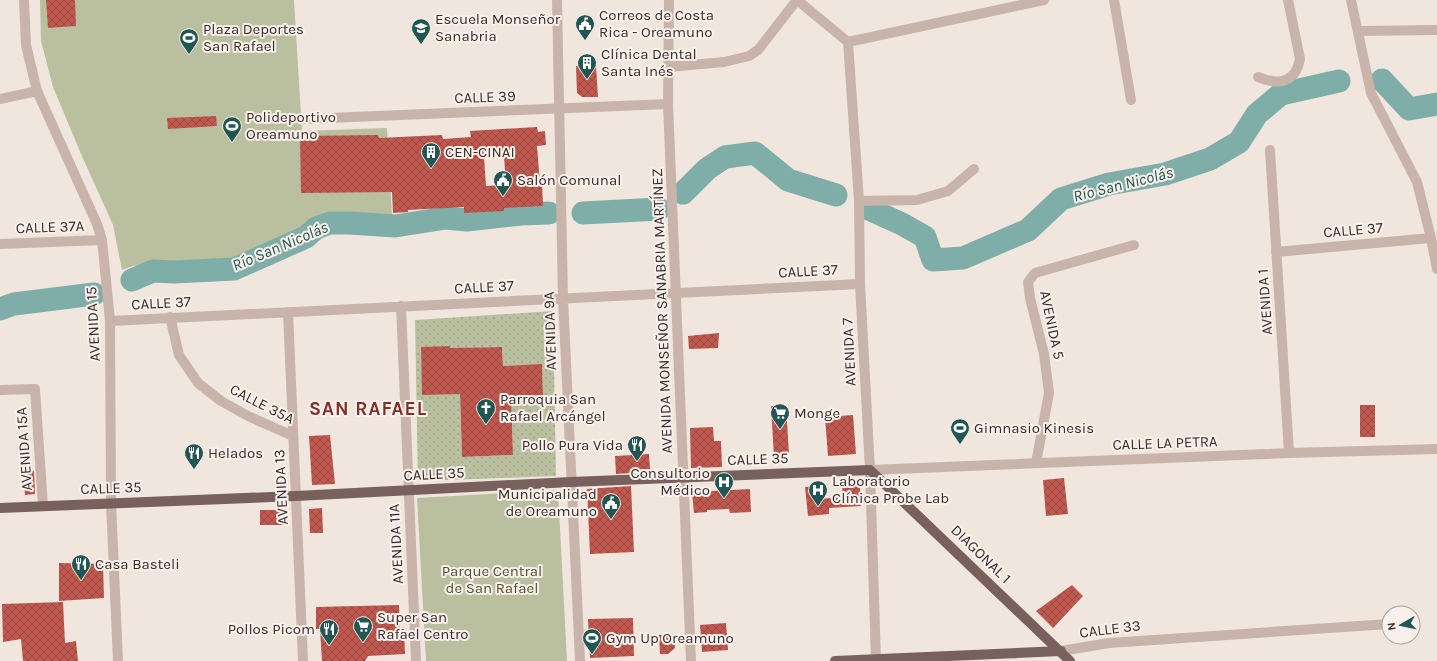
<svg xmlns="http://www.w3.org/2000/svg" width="1437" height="661" font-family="Karla,sans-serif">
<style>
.park{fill:#bac09f}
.garden{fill:url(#garden-dots);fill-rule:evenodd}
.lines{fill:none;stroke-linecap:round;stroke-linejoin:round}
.river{stroke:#7fada8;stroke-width:23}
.building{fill:url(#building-cross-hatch);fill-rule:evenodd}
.minor{stroke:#c9b4ab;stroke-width:10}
.major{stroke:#78615c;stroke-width:10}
.labels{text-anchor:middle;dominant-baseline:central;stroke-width:4;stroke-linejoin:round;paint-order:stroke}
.poi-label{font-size:15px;fill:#372c2a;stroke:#f9f0eb;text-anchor:start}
.street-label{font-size:15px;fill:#372c2a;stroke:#f9f0eb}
.park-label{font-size:15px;fill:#4c542f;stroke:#f9f0eb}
.water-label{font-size:16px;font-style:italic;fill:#215652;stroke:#f9f0eb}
.district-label{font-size:19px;font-weight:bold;letter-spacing:1px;fill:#812f27;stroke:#f9f0eb}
</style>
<defs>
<pattern id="garden-dots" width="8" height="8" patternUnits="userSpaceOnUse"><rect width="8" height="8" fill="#bac09f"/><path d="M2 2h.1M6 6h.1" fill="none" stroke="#a0a589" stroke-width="1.8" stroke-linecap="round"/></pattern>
<pattern id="building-cross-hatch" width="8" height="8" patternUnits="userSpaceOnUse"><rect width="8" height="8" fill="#bf594f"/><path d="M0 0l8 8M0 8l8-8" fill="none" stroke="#9c4a42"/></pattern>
</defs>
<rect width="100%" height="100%" fill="#f1e6de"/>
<path class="park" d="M40,0H294L302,131L387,128L392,215L319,217L281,244L234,260L172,262L133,266L122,270L113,225L81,154L53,87L41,41Z
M558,490L567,661H426L417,498Z"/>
<path class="garden" d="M553,311L556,476L418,481L415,320ZM450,346L451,364L461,348L502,347L503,366L542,365L543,395L511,396L513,455L462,457L459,367L423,395L421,348Z"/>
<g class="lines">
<path class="river" d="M1382,80L1409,109L1437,104
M683,193L707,169L725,157L755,153L788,180L836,195
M869,209L902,224L925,237L933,260L963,258L1028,230L1061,199L1109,184L1165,174L1210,159L1239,142L1257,114L1281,94L1339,81
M583,213L659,209
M132,280L153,271L174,272L234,269L306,237L316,228L330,223H350L395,226L446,218L467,220L521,214L549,213
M0,309L14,304L94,294"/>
</g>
<path class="building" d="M46,0H75L76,26L48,28Z
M576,66H596L598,97H582L577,93Z
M216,116L217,126L168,129L167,118Z
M537,127L538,132L545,131L546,145L537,146L540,183H542L543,206L504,208V211L464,213V207L408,210V212L393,213L392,192L301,193L300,136L378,135L379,138L442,135L443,139L471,137L470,131ZM504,156L506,185L486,186L484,157Z
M719,333L718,348L689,349L688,336Z
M450,346V348L502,347L503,366L542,364L543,395L511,396L513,455L462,457L460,394L422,395L421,347Z
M786,405L789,454L785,457H774L771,406Z
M1360,405H1375V437H1360Z
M853,415L856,454L828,456L825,417Z
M713,427L714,441H721L722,467L691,468L690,428Z
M330,435L335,484L312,485L309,436Z
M649,454L650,469L630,470V473L616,474L615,456Z
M34,471L35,494L25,495L23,472Z
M1064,478L1068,514L1046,516L1043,480Z
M631,486L634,552L590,554L587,489Z
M819,486L820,499L843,497L842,486H860L861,506L829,508V514L808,516L805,487Z
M750,489L751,512L730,513L729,509L707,510V512L694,513L692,492Z
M322,508L323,533H310L309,509Z
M260,510H286V525H260Z
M59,563L103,564L104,598L59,601Z
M1072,585L1083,596L1053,628L1036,611Z
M63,602L65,643L76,641L78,661H23L21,639L3,642L2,604Z
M399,605L400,629H404L405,654L368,656L365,661H322L320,629H316V607Z
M633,618L634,656L590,658L588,619Z
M726,623L728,650L702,652L700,625Z
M674,634L675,648L668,654H660L659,635Z"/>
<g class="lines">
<path class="minor" d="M24,0L26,45L37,91L97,224L102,240L110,321L111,503L118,661
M557,0L563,298L580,661
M669,0L668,104L691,661
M797,0L848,42
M1114,0L1131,100
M1351,0L1371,93L1417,182L1431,238L1437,269
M1358,31L1437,30
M848,42L859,201L860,284L870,470L876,661
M848,42L1044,0
M668,67L724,62L749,56L758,50L797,0
M1258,77C1278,85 1295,84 1300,59L1288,0
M0,99L37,91
M304,119L668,104
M1270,150L1289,453
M859,201L917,200L948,191L974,169
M0,244L102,240
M1276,252L1431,238
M401,306L416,661
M288,312L303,661
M170,317L179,355L198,383L221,401L248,416L293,436
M110,321L860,284
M0,390L35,389L43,506
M1036,463L1049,393L1044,354L1030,298L1028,282L1035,273L1134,245
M870,470L1289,453L1437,449
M1061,651L1109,643L1389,624"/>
<path class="major" d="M0,508L296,496L571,482L870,470L1070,661
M835,661L1061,651"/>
</g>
<defs>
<g id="civic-pin" transform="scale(1)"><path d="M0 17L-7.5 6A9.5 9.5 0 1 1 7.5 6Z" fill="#215652" stroke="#f9f0eb"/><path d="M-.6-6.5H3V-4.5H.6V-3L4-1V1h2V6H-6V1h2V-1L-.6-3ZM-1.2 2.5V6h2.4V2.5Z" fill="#fff"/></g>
<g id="school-pin" transform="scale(1)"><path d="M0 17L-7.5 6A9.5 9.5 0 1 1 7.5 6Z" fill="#215652" stroke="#f9f0eb"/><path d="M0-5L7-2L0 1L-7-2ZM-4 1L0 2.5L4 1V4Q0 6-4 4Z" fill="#fff"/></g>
<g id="stadium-pin" transform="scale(1)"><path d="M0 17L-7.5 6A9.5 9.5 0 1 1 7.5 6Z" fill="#215652" stroke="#f9f0eb"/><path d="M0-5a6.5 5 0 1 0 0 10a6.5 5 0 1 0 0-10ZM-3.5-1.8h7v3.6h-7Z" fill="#fff"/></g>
<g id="building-pin" transform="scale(1)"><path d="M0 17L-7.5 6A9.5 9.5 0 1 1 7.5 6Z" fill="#215652" stroke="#f9f0eb"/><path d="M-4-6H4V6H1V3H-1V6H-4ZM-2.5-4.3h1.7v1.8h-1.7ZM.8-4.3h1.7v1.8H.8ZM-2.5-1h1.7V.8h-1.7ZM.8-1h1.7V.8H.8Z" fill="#fff"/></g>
<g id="church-pin" transform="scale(1)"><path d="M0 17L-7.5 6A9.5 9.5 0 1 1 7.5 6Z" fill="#215652" stroke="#f9f0eb"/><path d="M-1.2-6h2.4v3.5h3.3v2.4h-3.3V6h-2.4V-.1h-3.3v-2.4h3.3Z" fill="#fff"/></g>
<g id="supermarket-pin" transform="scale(1)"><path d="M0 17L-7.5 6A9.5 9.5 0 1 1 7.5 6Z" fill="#215652" stroke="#f9f0eb"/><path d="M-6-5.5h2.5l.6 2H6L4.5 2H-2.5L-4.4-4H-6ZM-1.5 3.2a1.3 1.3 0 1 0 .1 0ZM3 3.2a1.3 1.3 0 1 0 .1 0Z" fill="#fff"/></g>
<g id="restaurant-pin" transform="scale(1)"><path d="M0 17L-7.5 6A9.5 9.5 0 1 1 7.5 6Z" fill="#215652" stroke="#f9f0eb"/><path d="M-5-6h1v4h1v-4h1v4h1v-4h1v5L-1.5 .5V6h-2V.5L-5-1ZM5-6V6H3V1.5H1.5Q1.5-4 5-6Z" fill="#fff"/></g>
<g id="hospital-pin" transform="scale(1)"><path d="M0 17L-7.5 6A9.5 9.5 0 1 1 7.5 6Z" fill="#215652" stroke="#f9f0eb"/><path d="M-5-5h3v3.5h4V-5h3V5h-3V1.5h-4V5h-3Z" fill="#fff"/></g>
</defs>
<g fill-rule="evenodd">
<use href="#civic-pin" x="585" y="24"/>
<use href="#school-pin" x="421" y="28"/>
<use href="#stadium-pin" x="189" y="38"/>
<use href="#building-pin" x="587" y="63"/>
<use href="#stadium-pin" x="232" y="126"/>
<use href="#building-pin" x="431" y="152"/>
<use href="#civic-pin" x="503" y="180"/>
<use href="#church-pin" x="486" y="408"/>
<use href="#supermarket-pin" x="780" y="413"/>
<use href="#stadium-pin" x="960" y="428"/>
<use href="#restaurant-pin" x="637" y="445"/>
<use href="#restaurant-pin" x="194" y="453"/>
<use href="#hospital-pin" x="724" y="482"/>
<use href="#hospital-pin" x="818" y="490"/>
<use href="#civic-pin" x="611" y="503"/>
<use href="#restaurant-pin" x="81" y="564"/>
<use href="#supermarket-pin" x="363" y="626"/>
<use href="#restaurant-pin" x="329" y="629"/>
<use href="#stadium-pin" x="592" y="638"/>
</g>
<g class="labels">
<g class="poi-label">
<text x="599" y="15">Correos de Costa<tspan x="599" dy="17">Rica - Oreamuno</tspan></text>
<text x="435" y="19">Escuela Monseñor<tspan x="435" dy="17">Sanabria</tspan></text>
<text x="203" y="29">Plaza Deportes<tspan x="203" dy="17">San Rafael</tspan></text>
<text x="601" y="54">Clínica Dental<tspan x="601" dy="17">Santa Inés</tspan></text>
<text x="246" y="117">Polideportivo<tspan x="246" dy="17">Oreamuno</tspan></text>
<text x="445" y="152">CEN-CINAI</text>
<text x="517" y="180">Salón Comunal</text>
<text x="500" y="399">Parroquia San<tspan x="500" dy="17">Rafael Arcángel</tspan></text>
<text x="794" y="413">Monge</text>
<text x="974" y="428">Gimnasio Kinesis</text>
<text x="623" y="445" text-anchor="end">Pollo Pura Vida</text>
<text x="208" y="453">Helados</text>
<text x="710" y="473" text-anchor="end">Consultorio<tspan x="710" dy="17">Médico</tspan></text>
<text x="832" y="481">Laboratorio<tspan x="832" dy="17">Clínica Probe Lab</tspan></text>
<text x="597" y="494" text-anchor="end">Municipalidad<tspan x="597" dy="17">de Oreamuno</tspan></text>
<text x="95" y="564">Casa Basteli</text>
<text x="377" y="617">Super San<tspan x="377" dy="17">Rafael Centro</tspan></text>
<text x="315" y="629" text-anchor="end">Pollos Picom</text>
<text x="606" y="638">Gym Up Oreamuno</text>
</g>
<g class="street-label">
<text transform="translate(485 97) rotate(-2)">CALLE 39</text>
<text transform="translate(50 227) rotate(-2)">CALLE 37A</text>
<text transform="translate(1353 230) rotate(-5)">CALLE 37</text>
<text transform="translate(808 271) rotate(-3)">CALLE 37</text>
<text transform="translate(484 287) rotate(-3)">CALLE 37</text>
<text transform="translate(1265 302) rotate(-94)">AVENIDA 1</text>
<text transform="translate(161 303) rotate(-3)">CALLE 37</text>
<text transform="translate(662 311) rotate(-92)">AVENIDA MONSEÑOR SANABRIA MARTÍNEZ</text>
<text transform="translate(93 324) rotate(-93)">AVENIDA 15</text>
<text transform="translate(1052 325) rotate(78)">AVENIDA 5</text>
<text transform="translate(550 331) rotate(-92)">AVENIDA 9A</text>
<text transform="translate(849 352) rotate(-93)">AVENIDA 7</text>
<text transform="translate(262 404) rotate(27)">CALLE 35A</text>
<text transform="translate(1165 443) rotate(-2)">CALLE LA PETRA</text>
<text transform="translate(24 449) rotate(-94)">AVENIDA 15A</text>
<text transform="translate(758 459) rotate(-2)">CALLE 35</text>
<text transform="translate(434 474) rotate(-3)">CALLE 35</text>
<text transform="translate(281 487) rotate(-93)">AVENIDA 13</text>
<text transform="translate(111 488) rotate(-2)">CALLE 35</text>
<text transform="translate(396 544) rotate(-93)">AVENIDA 11A</text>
<text transform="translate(981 554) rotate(44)">DIAGONAL 1</text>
<text transform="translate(1110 629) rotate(-7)">CALLE 33</text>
</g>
<g class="park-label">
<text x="492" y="571">Parque Central<tspan x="492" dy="17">de San Rafael</tspan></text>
</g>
<g class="water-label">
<text transform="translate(1123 184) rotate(-14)">Río San Nicolás</text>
<text transform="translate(280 246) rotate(-23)">Río San Nicolás</text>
</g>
<g class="district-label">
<text x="368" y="409">SAN RAFAEL</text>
</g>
</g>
<g transform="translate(1401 625) rotate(261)"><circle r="19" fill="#f9f0eb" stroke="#aba29e"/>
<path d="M0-3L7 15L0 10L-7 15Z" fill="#215652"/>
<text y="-6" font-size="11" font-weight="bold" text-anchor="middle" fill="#372c2a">N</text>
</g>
</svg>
